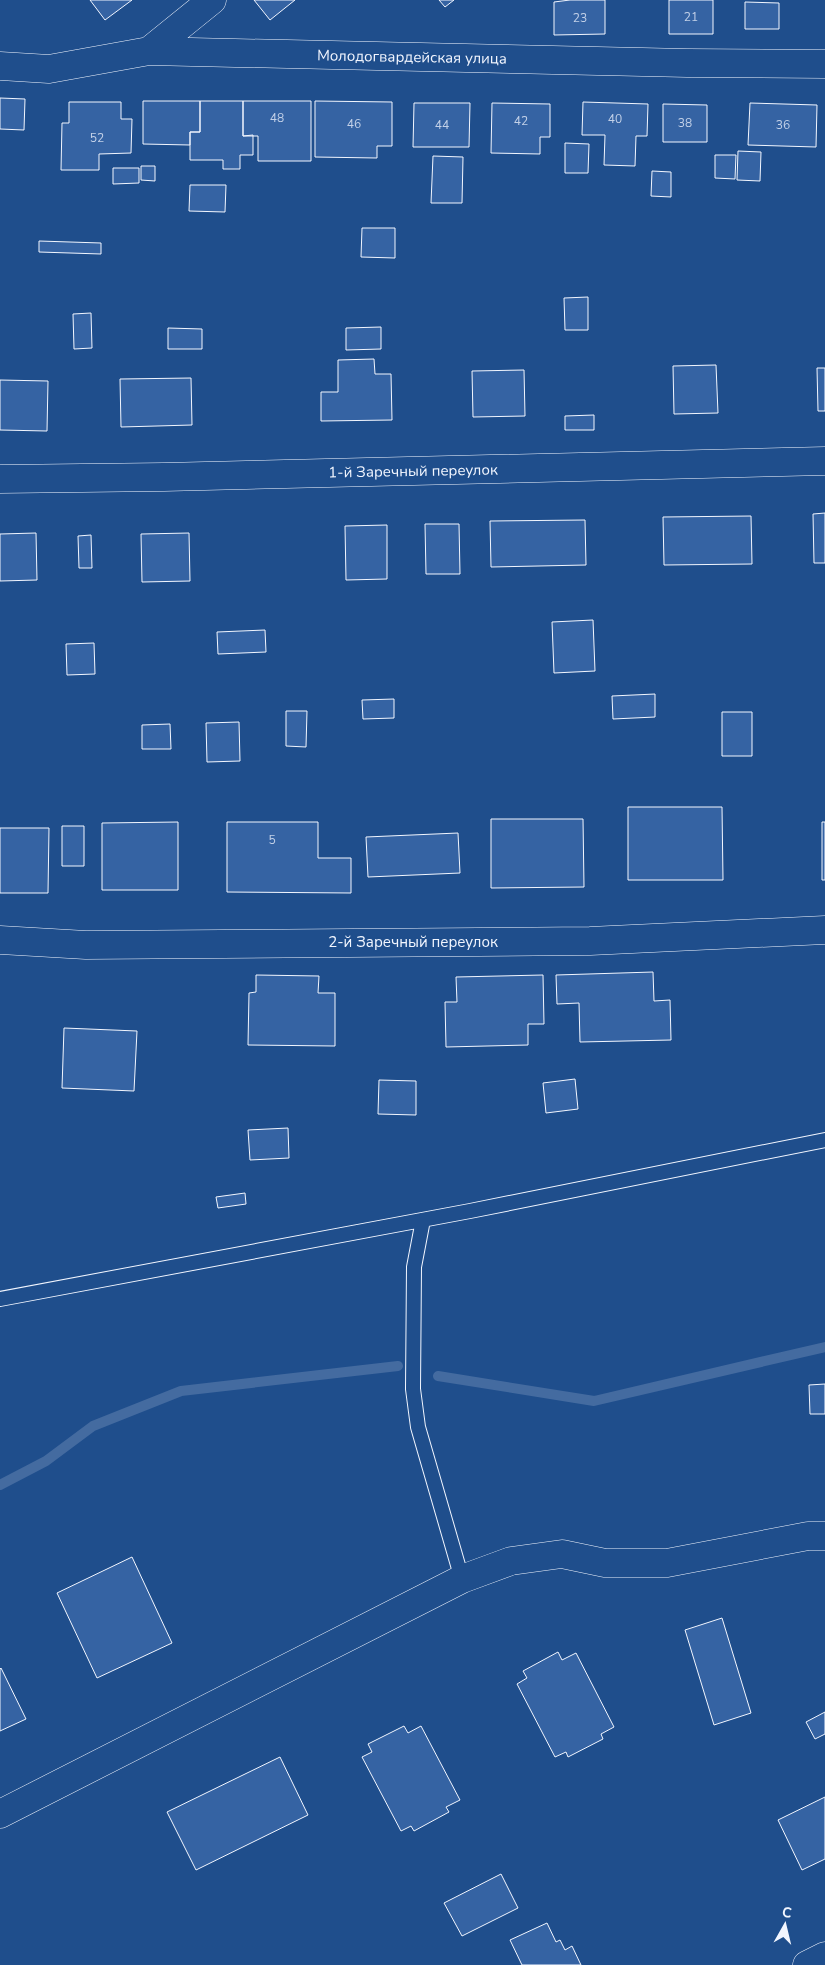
<svg xmlns="http://www.w3.org/2000/svg" width="825" height="1965" font-family="'Nunito Sans',sans-serif">
<style>
.lines{fill:none;stroke-linecap:round;stroke-linejoin:round}
.stream{stroke:#446ba0;stroke-width:10}
.building{fill:#3563a3;stroke:#f2f6ff}
.service-casing{stroke:#f2f6ff;stroke-width:16}
.minor-casing{stroke:#f2f6ff;stroke-width:29}
.service{stroke:#1f4e8c;stroke-width:14}
.minor{stroke:#1f4e8c;stroke-width:28}
.labels{text-anchor:middle;dominant-baseline:central;stroke-width:4;stroke-linejoin:round;paint-order:stroke}
.number-label{font-size:12px;fill:#c3d1e8}
.street-label{font-size:15px;fill:#f2f6ff;stroke:#1f4e8c}
</style>
<rect width="100%" height="100%" fill="#1f4e8c"/>
<g class="lines">
<path class="stream" d="M438,1376L594,1401L825,1347
M0,1485L46,1461L93,1426L181,1391L398,1366"/>
</g>
<path class="building" d="M90,0H132L105,20Z
M254,0H295L270,20Z
M439,0H454L445,7Z
M570,0H605V34L554,35V2Z
M669,0H713V34H669Z
M745,2L779,3V29H745Z
M0,98L25,99L24,130L0,129Z
M143,101H200V132H190V145L143,144Z
M200,101H243V136L253,135V155H240V169H223V160H190V132H200Z
M243,101H311V161H258V136H243Z
M315,101L392,102V146H377V158L315,157Z
M69,102H121V119H132L131,153L99,154V170H61L62,123H69Z
M583,102L648,104L647,136H636L635,166L604,165L605,135H582Z
M414,103H470L469,147H413Z
M492,103L550,104V137H540V154L491,153Z
M750,103L817,105L816,147L748,145Z
M663,104L707,105V142H663Z
M565,143L589,144L588,173H565Z
M738,151L761,152L760,181L737,180Z
M715,155H736L735,179L715,178Z
M433,156L463,157L462,203H431Z
M141,166H155V181L141,180Z
M113,168H139V183L113,184Z
M652,171L671,172V197L651,196Z
M190,185H226L225,212L189,211Z
M362,228H395V258L361,257Z
M39,241L101,243V254L39,252Z
M588,297V330H565L564,298Z
M91,313L92,348L74,349L73,314Z
M381,327V349L346,350V328Z
M168,328L202,329V349H168Z
M374,359L375,374H391L392,420L321,421V392H338V360Z
M716,365L718,413L674,414L673,366Z
M817,368H825V411H818Z
M524,370L525,416L473,417L472,371Z
M191,378L192,425L121,427L120,379Z
M0,380L48,381L47,431L0,430Z
M594,415V430H565V416Z
M825,513V563H814L813,514Z
M751,516L752,564L664,565L663,517Z
M585,520L586,565L491,567L490,521Z
M425,524H459L460,574H426Z
M387,525V579L346,580L345,526Z
M36,533L37,580L0,581V534Z
M189,533L190,581L142,582L141,534Z
M91,535L92,568H79L78,536Z
M593,620L595,671L554,673L552,622Z
M265,630L266,652L218,654L217,632Z
M94,643L95,674L67,675L66,644Z
M655,694V717L613,719L612,696Z
M394,699V718L363,719L362,700Z
M286,711H307L306,747L286,746Z
M722,712H752V756H722Z
M239,722L240,761L207,762L206,723Z
M170,724L171,749H142V725Z
M628,807H722L723,880H628Z
M491,819H583L584,887L491,888Z
M178,822V890H102V823Z
M227,822H318V858H351V893L227,892Z
M822,822H825V880H822Z
M62,826H84V866H62Z
M0,828H49L48,893H0Z
M458,833L460,873L368,877L366,837Z
M653,972L654,1001L670,1000L671,1040L580,1042L579,1003L557,1004L556,975Z
M256,975L319,976L318,993H335V1046L248,1045L249,993L256,992Z
M543,975L544,1024H528V1045L446,1047L445,1002H457L456,977Z
M64,1028L137,1031L134,1091L62,1088Z
M575,1079L578,1109L546,1113L543,1083Z
M379,1080L416,1081V1115L378,1114Z
M288,1128L289,1158L250,1160L248,1130Z
M245,1193L246,1204L218,1208L216,1197Z
M825,1384V1414H810L809,1385Z
M132,1557L172,1643L97,1678L57,1593Z
M722,1618L751,1713L714,1725L685,1630Z
M558,1652L562,1660L576,1653L614,1727L601,1734L603,1739L568,1757L566,1752L555,1757L517,1684L527,1678L523,1671Z
M1,1668L26,1719L0,1731V1669Z
M825,1712V1734L815,1739L806,1722Z
M404,1726L408,1733L421,1726L460,1800L446,1807L449,1812L414,1831L411,1826L401,1831L362,1757L372,1752L368,1744Z
M280,1757L308,1815L196,1870L167,1812Z
M825,1797V1859L802,1870L778,1820Z
M501,1874L518,1908L462,1936L444,1903Z
M547,1923L556,1942L560,1940L565,1950L572,1946L581,1965H522L510,1940Z"/>
<g class="lines">
<g class="service-casing">
<path id="service" d="M423,1220L414,1267L413,1389L418,1427L462,1579
M0,1299L470,1211L825,1140"/>
</g>
<g class="minor-casing">
<path id="minor" d="M149,51L212,0
M0,66L49,69L149,51L687,63L825,64
M0,479L164,477L825,461
M0,940L86,945L590,941L825,930
M0,1814L462,1579L511,1561L562,1554L605,1563H667L808,1536H825
M807,1965L825,1956"/>
</g>
<use href="#service" class="service"/>
<use href="#minor" class="minor"/>
</g>
<g class="labels">
<g class="number-label">
<text x="691" y="17">21</text>
<text x="580" y="18">23</text>
<text x="277" y="118">48</text>
<text x="615" y="119">40</text>
<text x="521" y="121">42</text>
<text x="685" y="123">38</text>
<text x="354" y="124">46</text>
<text x="442" y="125">44</text>
<text x="783" y="125">36</text>
<text x="97" y="138">52</text>
<text x="272" y="840">5</text>
</g>
<g class="street-label">
<text transform="translate(412 57) rotate(1)">Молодогвардейская улица</text>
<text transform="translate(413 471) rotate(-1)">1-й Заречный переулок</text>
<text x="413" y="942">2-й Заречный переулок</text>
</g>
</g>
<g transform="translate(785 1925) rotate(8)" stroke="#1f4e8c" stroke-width="4" paint-order="stroke">
<path d="M0-4L9 19L0 12L-9 19Z" fill="#f2f6ff"/>
<text y="-8" font-size="14" font-weight="bold" text-anchor="middle" fill="#f2f6ff">С</text>
</g>
</svg>
